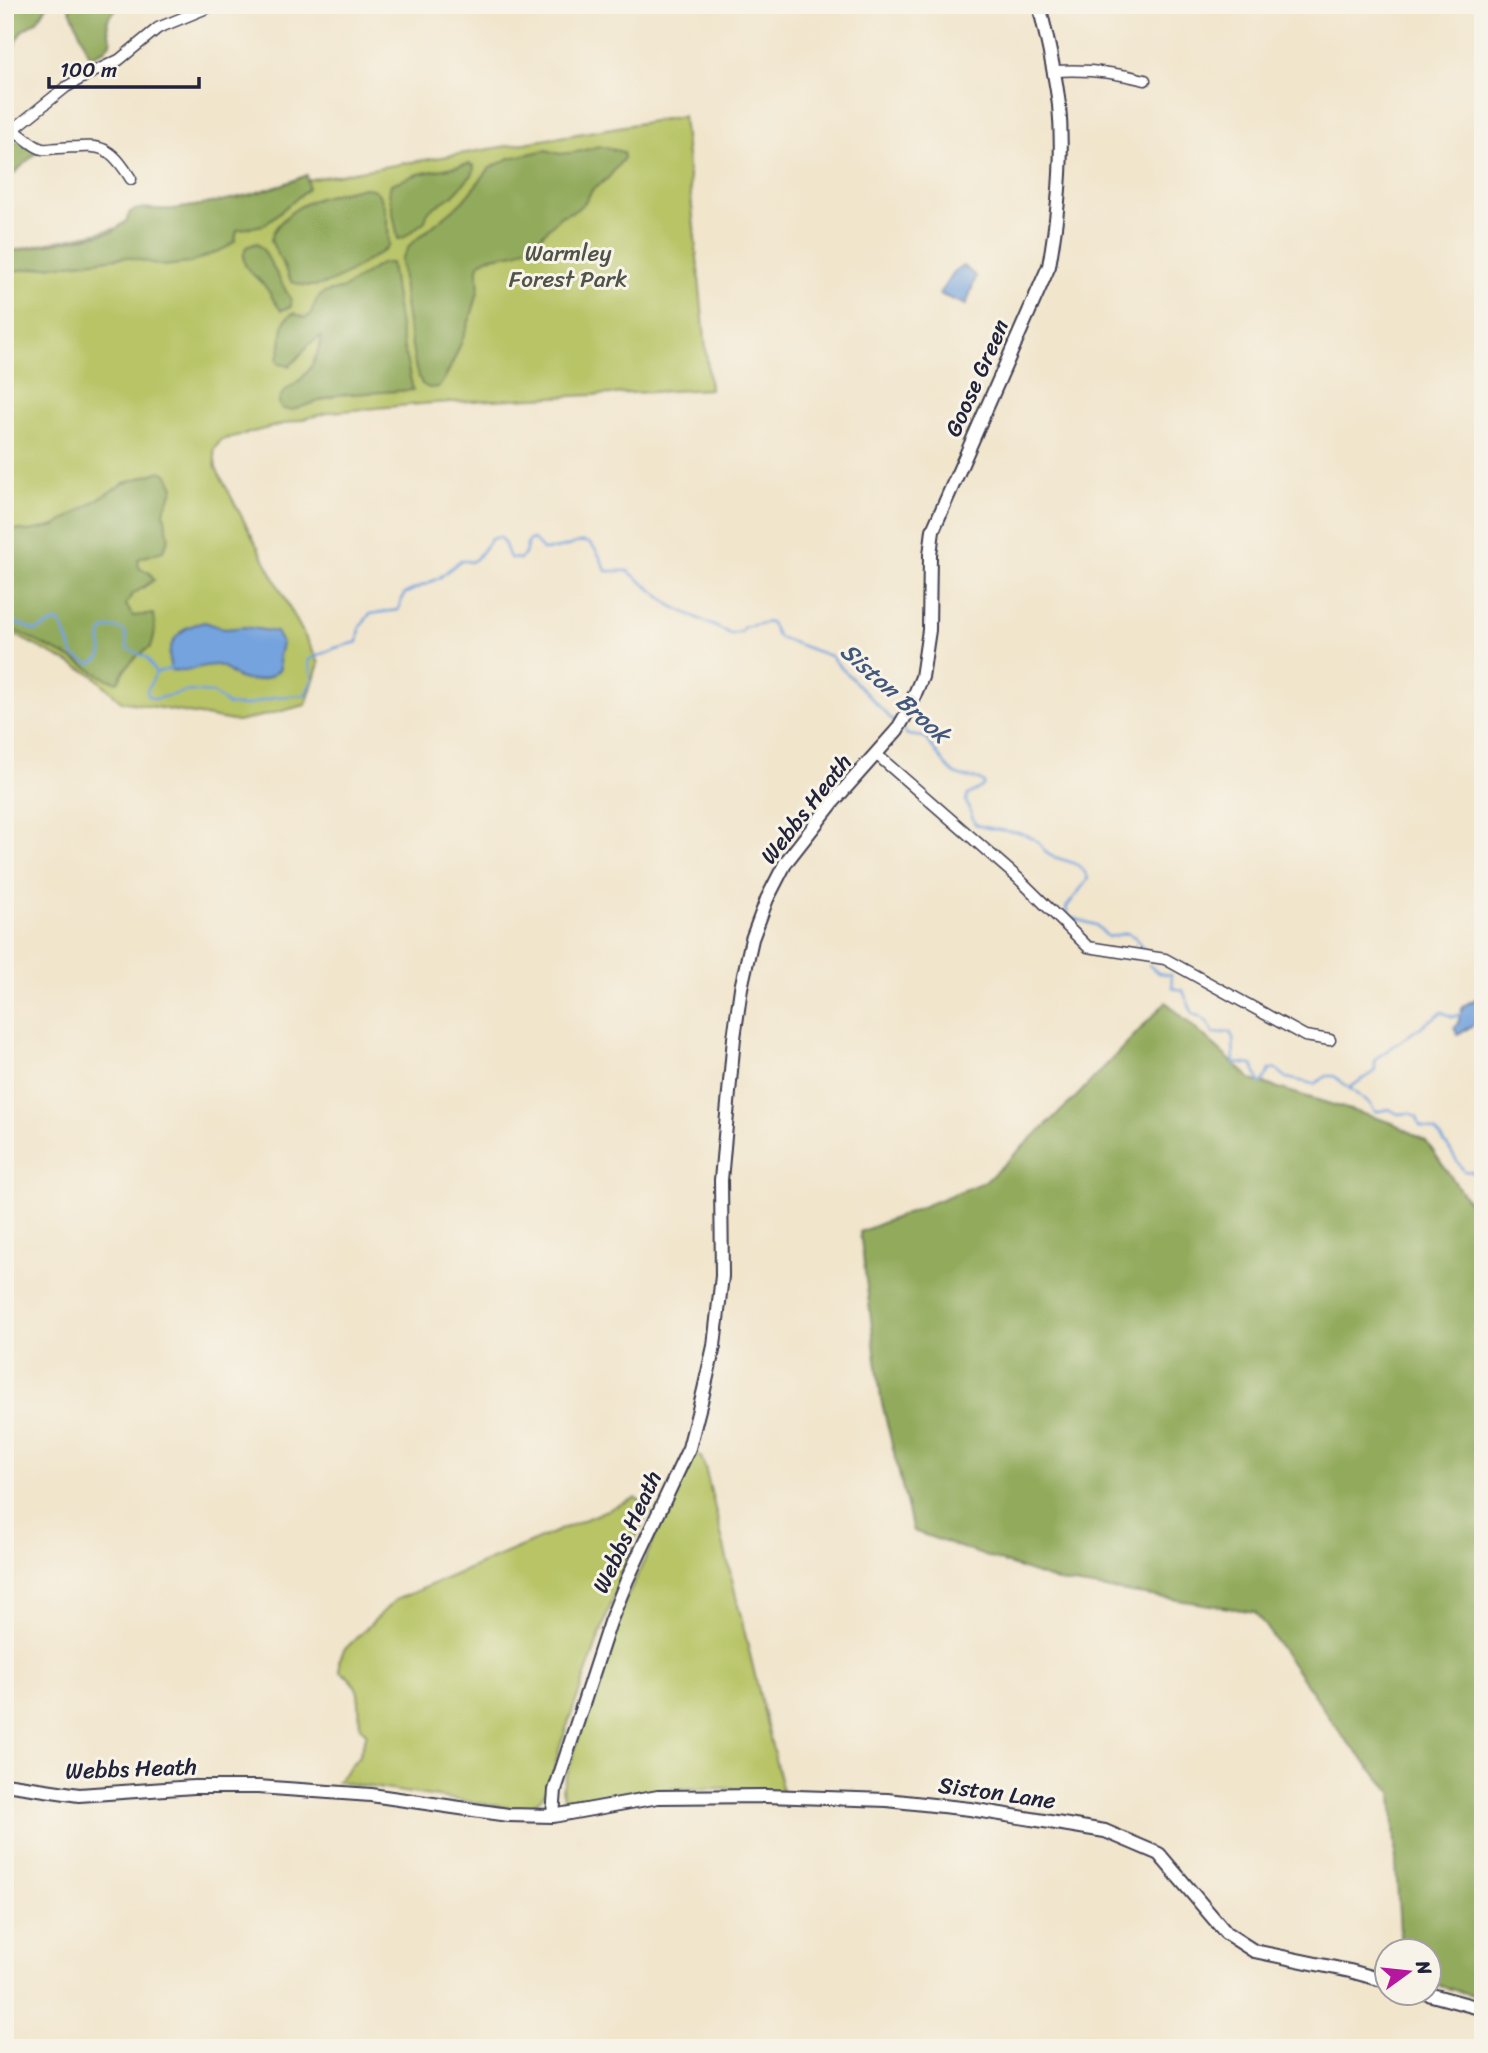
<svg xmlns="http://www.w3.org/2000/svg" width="1488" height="2053" font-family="Sriracha,sans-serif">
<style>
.green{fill:#b8c466;stroke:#6d7350;stroke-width:2}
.forest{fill:#92aa5b;stroke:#5a664b;stroke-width:2}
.water{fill:#74a3dd;stroke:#4b628c;stroke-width:2}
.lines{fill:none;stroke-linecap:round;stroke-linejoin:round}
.stream{stroke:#74a3dd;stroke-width:2.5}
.minor-casing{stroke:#413f51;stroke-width:13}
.tertiary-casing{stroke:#413f51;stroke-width:16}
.minor{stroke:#fff;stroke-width:10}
.tertiary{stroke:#fff;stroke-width:12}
.labels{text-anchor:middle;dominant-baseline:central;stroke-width:6;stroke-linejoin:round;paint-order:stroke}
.park-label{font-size:23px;fill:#4f5348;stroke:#f7f3e8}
.street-label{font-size:23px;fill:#22223b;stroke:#f7f3e8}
.water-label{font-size:24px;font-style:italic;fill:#43567c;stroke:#f7f3e8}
</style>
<rect width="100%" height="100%" fill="#f7f3e8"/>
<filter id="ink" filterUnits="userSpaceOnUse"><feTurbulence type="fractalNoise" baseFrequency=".0143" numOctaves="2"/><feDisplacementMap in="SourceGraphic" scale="14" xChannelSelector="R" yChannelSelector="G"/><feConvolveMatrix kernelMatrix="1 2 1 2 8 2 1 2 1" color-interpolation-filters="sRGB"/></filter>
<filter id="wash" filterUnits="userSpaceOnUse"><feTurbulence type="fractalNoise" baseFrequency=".00686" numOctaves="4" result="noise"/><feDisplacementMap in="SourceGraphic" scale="28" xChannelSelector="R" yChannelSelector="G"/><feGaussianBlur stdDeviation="1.57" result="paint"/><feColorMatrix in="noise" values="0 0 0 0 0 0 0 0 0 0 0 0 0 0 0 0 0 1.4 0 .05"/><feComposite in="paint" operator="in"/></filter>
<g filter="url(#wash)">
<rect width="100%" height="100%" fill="#f1e5cc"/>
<path class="green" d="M683,116L710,389L433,403L331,412L221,440L214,450L216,468L319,663L306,705L238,722L121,701L93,675L5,630V246L12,251L224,205L312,179Z
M694,1455L701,1457L705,1467L783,1792L721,1788L669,1789L584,1804H570L565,1801L562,1789L621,1610Z
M635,1498L652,1506L634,1540L561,1743L550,1785L541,1798L530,1807L518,1809L337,1782L358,1757L367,1734L360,1727C358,1704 364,1683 340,1672L339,1661L344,1650L395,1600Z"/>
<path class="forest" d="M7,5H48L37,21L22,31L5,63Z
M68,5H123C105,17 105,20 111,41L105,50L90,57Z
M16,141L39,150L5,182V150Z
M599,146L623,152L624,158L608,178L592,190L586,201L576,210L561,216L534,243L516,253L487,258L479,264C476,273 480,282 478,291C473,315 453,368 439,387L429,388L422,384L416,370L406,311L401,259L411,244L462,202L490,168L510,158L546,150L560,154L577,152Z
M469,164L474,166L473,174L452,196L428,211L425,221L403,238L398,239L389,192L391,184L418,174Z
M307,175L308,189L264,225L237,230L235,241L226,248L190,263L164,266L127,257L5,272V244L13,251L112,232L126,221L130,212C143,205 157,211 173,209C218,203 265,193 307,175Z
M360,188C365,188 371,187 376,191C386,200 389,232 389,245C382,254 372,257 362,264C343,277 316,295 291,281L271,241C272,230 279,224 286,217C307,197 332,195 360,188Z
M257,243L263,249L291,300V307L281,310C273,302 269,288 260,281C248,270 239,264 246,247Z
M382,263H391L401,335L413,390L338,395L292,410L283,409L279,405C279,389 294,387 303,377C313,367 319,350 322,337C307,340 302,357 289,366L279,364L277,359C287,343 275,322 294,313L305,318L310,315L317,299L324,293L344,288Z
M161,471L168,475L174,488L165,507L164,514L169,538L163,551L138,559L139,568L150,573L154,580L132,595L126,605L133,616L153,614C156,627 155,635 151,647C135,656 126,665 118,682C101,679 89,667 74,660C51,648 28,638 5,625V528L29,531L55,526L124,483Z
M1166,1002L1252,1080L1393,1123L1426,1141L1482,1221L1483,1998L1429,1983L1428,1952L1401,1951L1392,1792L1344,1738L1255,1612L1060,1582L913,1531L881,1399L860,1232L986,1181L1076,1097Z"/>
<path class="water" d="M963,266L976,276L966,305L939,294L954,272Z
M205,622L224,629L245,627L276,632L282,643L279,657L280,669C270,679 254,684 239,678C230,675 226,665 216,665C200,665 188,673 171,670C164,644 179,626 205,622Z
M1483,995V1018L1458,1035L1454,1028L1458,1023L1463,1006Z"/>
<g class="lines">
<path class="stream" d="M5,618L36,631L57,621L62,626L74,656L90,664C95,662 101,659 102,653C103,647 99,641 101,635C106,624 119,627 126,633L127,648L147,658L156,673L171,668
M156,673L147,691L148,696L155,699L189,691L213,693L228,705L244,706L275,697L305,695L313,679L308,660L335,648L358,642L360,627L370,614L398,610L404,594L439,578L461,560L471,562L476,559L491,539L500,537L505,545L510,558L520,559L525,554L528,541L533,539L543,550C582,550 586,521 606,571H628L672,606L731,634L741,632L744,627L769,622L771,623L778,637L830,656L896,724
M901,728L908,735L924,737C933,746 947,771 957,775C967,779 976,776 984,783L982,787L968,795L966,801L975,824C992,832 1019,829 1034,839C1042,844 1044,855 1054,857C1069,862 1082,862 1088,879L1066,908L1069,917L1096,925L1108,937L1127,933L1135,937L1143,949
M1149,965L1158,973L1171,975L1173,988L1183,991L1193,1014C1205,1018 1209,1021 1213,1034L1230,1032L1233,1038L1234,1063L1253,1065L1260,1083L1263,1082L1270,1070L1276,1069L1287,1078L1314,1084L1327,1076H1334L1371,1105L1375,1112L1389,1109L1398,1114L1410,1113L1417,1117L1420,1126C1425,1128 1432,1129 1436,1132C1443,1137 1457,1162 1464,1171L1473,1172L1483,1180
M1349,1088L1375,1071V1059L1442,1012L1453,1017L1461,1014"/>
</g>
</g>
<g filter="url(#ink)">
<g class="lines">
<g class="minor-casing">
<path id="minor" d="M1054,71C1085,69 1115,72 1145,80
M5,126C19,130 29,145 42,149C47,150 54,148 58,148C100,146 107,141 131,179
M14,129L66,87L89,74L119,60L158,28L214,5
M876,754L1018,878L1088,947L1165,959L1305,1036L1330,1040"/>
</g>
<g class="tertiary-casing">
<path id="tertiary" d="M5,1784L79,1795L194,1787H258L371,1795L508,1815L553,1816L658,1797L766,1796L887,1800L970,1809L1105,1831L1159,1854L1226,1933L1254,1951L1350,1971L1386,1981
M553,1816L555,1790L610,1622L627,1580L689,1448L703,1394L714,1346L722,1276L721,1180L734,1038L741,988L752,939L767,899L786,862L833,802L897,730L907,713L922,677L929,630L930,555L933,530L1049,266C1058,215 1064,158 1059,105C1055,71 1047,38 1039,5
M1428,1994L1483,2009"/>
</g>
<use href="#minor" class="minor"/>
<use href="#tertiary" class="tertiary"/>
</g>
</g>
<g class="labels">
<g class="park-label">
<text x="568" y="253">Warmley<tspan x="568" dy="26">Forest Park</tspan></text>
</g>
<g class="street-label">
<text transform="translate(977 378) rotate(-66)">Goose Green</text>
<text transform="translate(806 809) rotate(-52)">Webbs Heath</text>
<text transform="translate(627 1532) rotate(-65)">Webbs Heath</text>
<text transform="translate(131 1769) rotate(-2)">Webbs Heath</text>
<text transform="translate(997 1793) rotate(8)">Siston Lane</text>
</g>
<g class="water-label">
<text transform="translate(895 693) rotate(42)">Siston Brook</text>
</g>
</g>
<rect width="1488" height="2053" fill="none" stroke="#f7f3e8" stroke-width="28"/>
<g transform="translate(1408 1972) rotate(75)"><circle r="33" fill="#f7f3e8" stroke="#a29fa3" stroke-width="2"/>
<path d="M0-5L12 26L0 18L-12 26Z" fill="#b5179e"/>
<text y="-10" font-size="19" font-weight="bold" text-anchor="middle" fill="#22223b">N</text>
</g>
<path d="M49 77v10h150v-10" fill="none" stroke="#22223b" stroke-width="3.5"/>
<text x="60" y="77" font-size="21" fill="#22223b" stroke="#f7f3e8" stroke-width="5" paint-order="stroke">100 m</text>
</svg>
